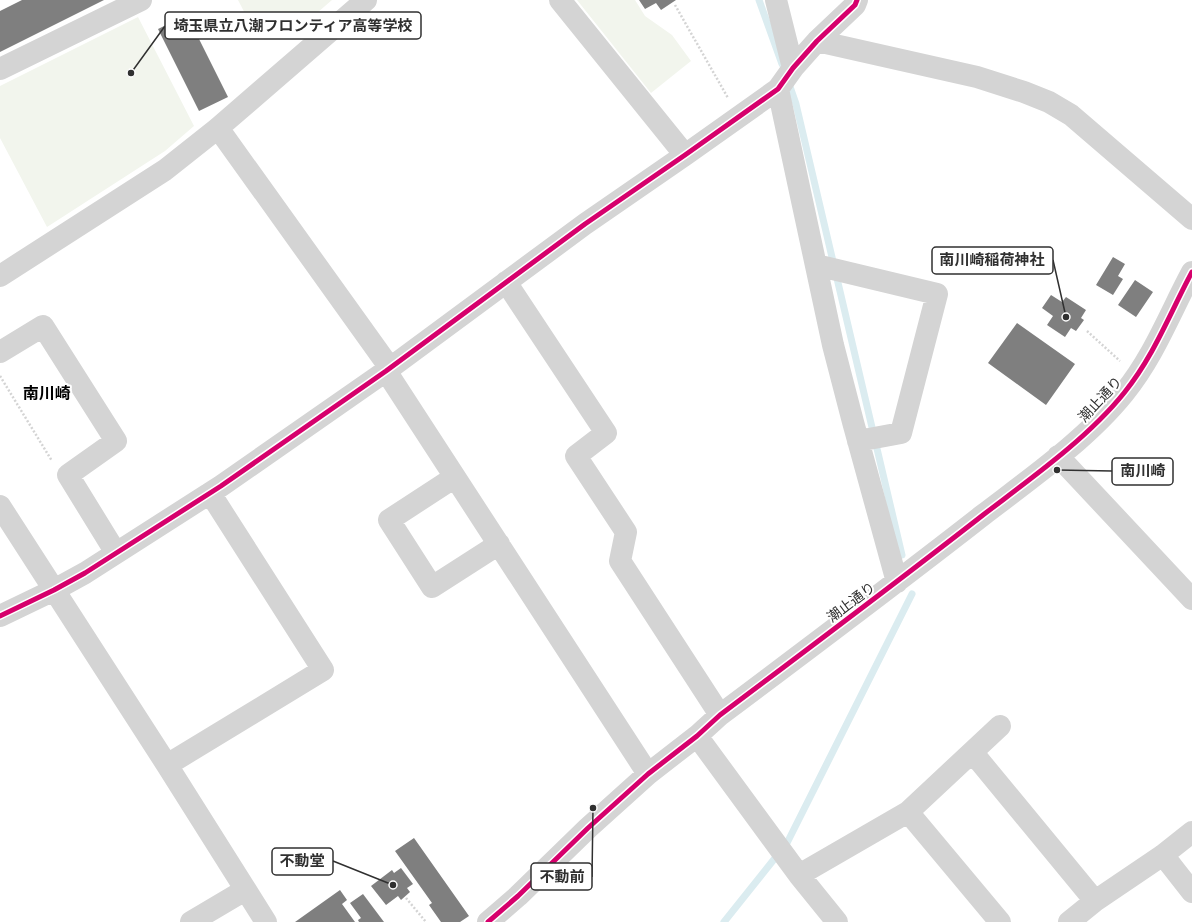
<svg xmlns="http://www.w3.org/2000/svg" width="1192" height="922" font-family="'Public Sans','Noto Sans JP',sans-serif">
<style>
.green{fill:#f2f5ed}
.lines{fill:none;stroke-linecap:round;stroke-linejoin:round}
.stream{stroke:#dbecf0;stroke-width:7}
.building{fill:#7f7f7f}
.path{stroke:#d4d4d4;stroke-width:2.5;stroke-dasharray:2 2;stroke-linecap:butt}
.minor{stroke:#d4d4d4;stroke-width:22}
.cycleway-casing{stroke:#fff;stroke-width:8}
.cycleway{stroke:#d6006c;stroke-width:5}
.labels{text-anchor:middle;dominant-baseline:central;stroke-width:4;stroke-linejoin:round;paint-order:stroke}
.street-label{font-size:14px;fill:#303030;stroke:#fff}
.quarter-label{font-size:16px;font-weight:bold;fill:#000;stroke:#fff}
.leader{fill:none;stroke:#303030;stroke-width:1.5}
.callout-dot{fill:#303030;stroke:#fff;stroke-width:1.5}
.callout{fill:#fff;stroke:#303030;stroke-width:1.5}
.callout-label{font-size:15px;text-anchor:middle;font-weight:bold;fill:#303030}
</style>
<rect width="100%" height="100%" fill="#fff"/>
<path class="green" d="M238,0H332L288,38L251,25Z
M577,0H635L645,16L672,35L691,61L651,93Z
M138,17L194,126L165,151L47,227L0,138V86Z"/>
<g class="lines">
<path class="stream" d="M759,0L782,64
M788,81L796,104L902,555
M724,922L787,843L912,594"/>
</g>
<path class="building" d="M22,0H104L0,52V11Z
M639,0H676L661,10L656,3L645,9Z
M187,15L228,97L199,111L158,29Z
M1113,257L1125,264L1118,276L1123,279L1113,295L1096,285Z
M1135,280L1153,292L1136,317L1118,305Z
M1051,295L1062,302L1066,297L1086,310L1081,318L1084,320L1076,331L1071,328L1065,337L1047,325L1053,316L1042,308Z
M1017,323L1075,364L1046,405L988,363Z
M414,838L469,916L460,922H441L429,905L432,903L395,851Z
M401,868L413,884L407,888L410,892L401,900L398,896L386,905L371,886L392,870L394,873Z
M340,890L347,900L342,904L355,922H295Z
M363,894L384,922H359L358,920L361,918L350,903Z"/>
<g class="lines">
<path class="path" d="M675,5L728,98
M1087,331L1120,361
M0,376L52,461
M406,898L426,922"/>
<path class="minor" d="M560,0L685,155
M776,0L793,68
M817,41L977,77L1024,92L1049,102L1071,115L1192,219
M0,69L141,0
M778,89L833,345L853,422L897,582
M218,128L390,368
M816,265L937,294L901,433L858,441
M0,276L165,170L218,128L366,0
M506,282L606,433L576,456L626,532L620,561L720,715
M0,352L43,326L116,441L68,475L116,553
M386,371L648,774
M1058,456L1192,599
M455,477L389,520L432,587L499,544
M0,506L167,765L266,922
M0,616L54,590L85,573L221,486L386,371L585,224L685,155L778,89L793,68L817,41L855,5L857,0
M697,736L799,875L837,922
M973,753L1095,901
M167,765L323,670L210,493
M908,812L1000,922
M1163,855L1192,892
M799,875L908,812L1000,726
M191,922L245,890
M488,922L518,896L588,828L648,774L697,736L720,715C808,649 896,583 983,515C1030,479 1087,439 1124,393C1154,356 1170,313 1192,272
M1069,922L1095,901L1163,855L1192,832"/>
<g class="cycleway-casing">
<path id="cycleway" d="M0,616L54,590L85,573L221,486L386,371L585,224L685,155L778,89L793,68L817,41L855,5L857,0
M488,922L518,896L588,828L648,774L697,736L720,715C808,649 896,583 983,515C1030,479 1087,439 1124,393C1154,356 1170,313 1192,272"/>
</g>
<use href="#cycleway" class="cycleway"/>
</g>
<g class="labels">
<g class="street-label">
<text transform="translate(1100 399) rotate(-47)">潮止通り</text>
<text transform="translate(851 602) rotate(-37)">潮止通り</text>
</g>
<g class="quarter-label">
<text x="47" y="393">南川崎</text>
</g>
</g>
<path class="leader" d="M131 73L165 26M1066 317L1053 260M1057 470L1112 471M393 885L333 861M593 808L592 877"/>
<g class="callout-dot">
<circle cx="131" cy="73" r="4"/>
<circle cx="1066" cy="317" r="4"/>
<circle cx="1057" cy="470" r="4"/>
<circle cx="393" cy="885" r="4"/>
<circle cx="593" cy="808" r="4"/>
</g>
<g class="callout">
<rect x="165" y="12" width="256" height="27" rx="4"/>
<rect x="932" y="247" width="121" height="27" rx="4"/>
<rect x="1112" y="458" width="61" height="27" rx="4"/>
<rect x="272" y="848" width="61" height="27" rx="4"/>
<rect x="531" y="863" width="61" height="27" rx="4"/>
</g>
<g class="callout-label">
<text x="293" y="31">埼玉県立八潮フロンティア高等学校</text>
<text x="992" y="265">南川崎稲荷神社</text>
<text x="1143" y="476">南川崎</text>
<text x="302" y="866">不動堂</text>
<text x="562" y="882">不動前</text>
</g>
</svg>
